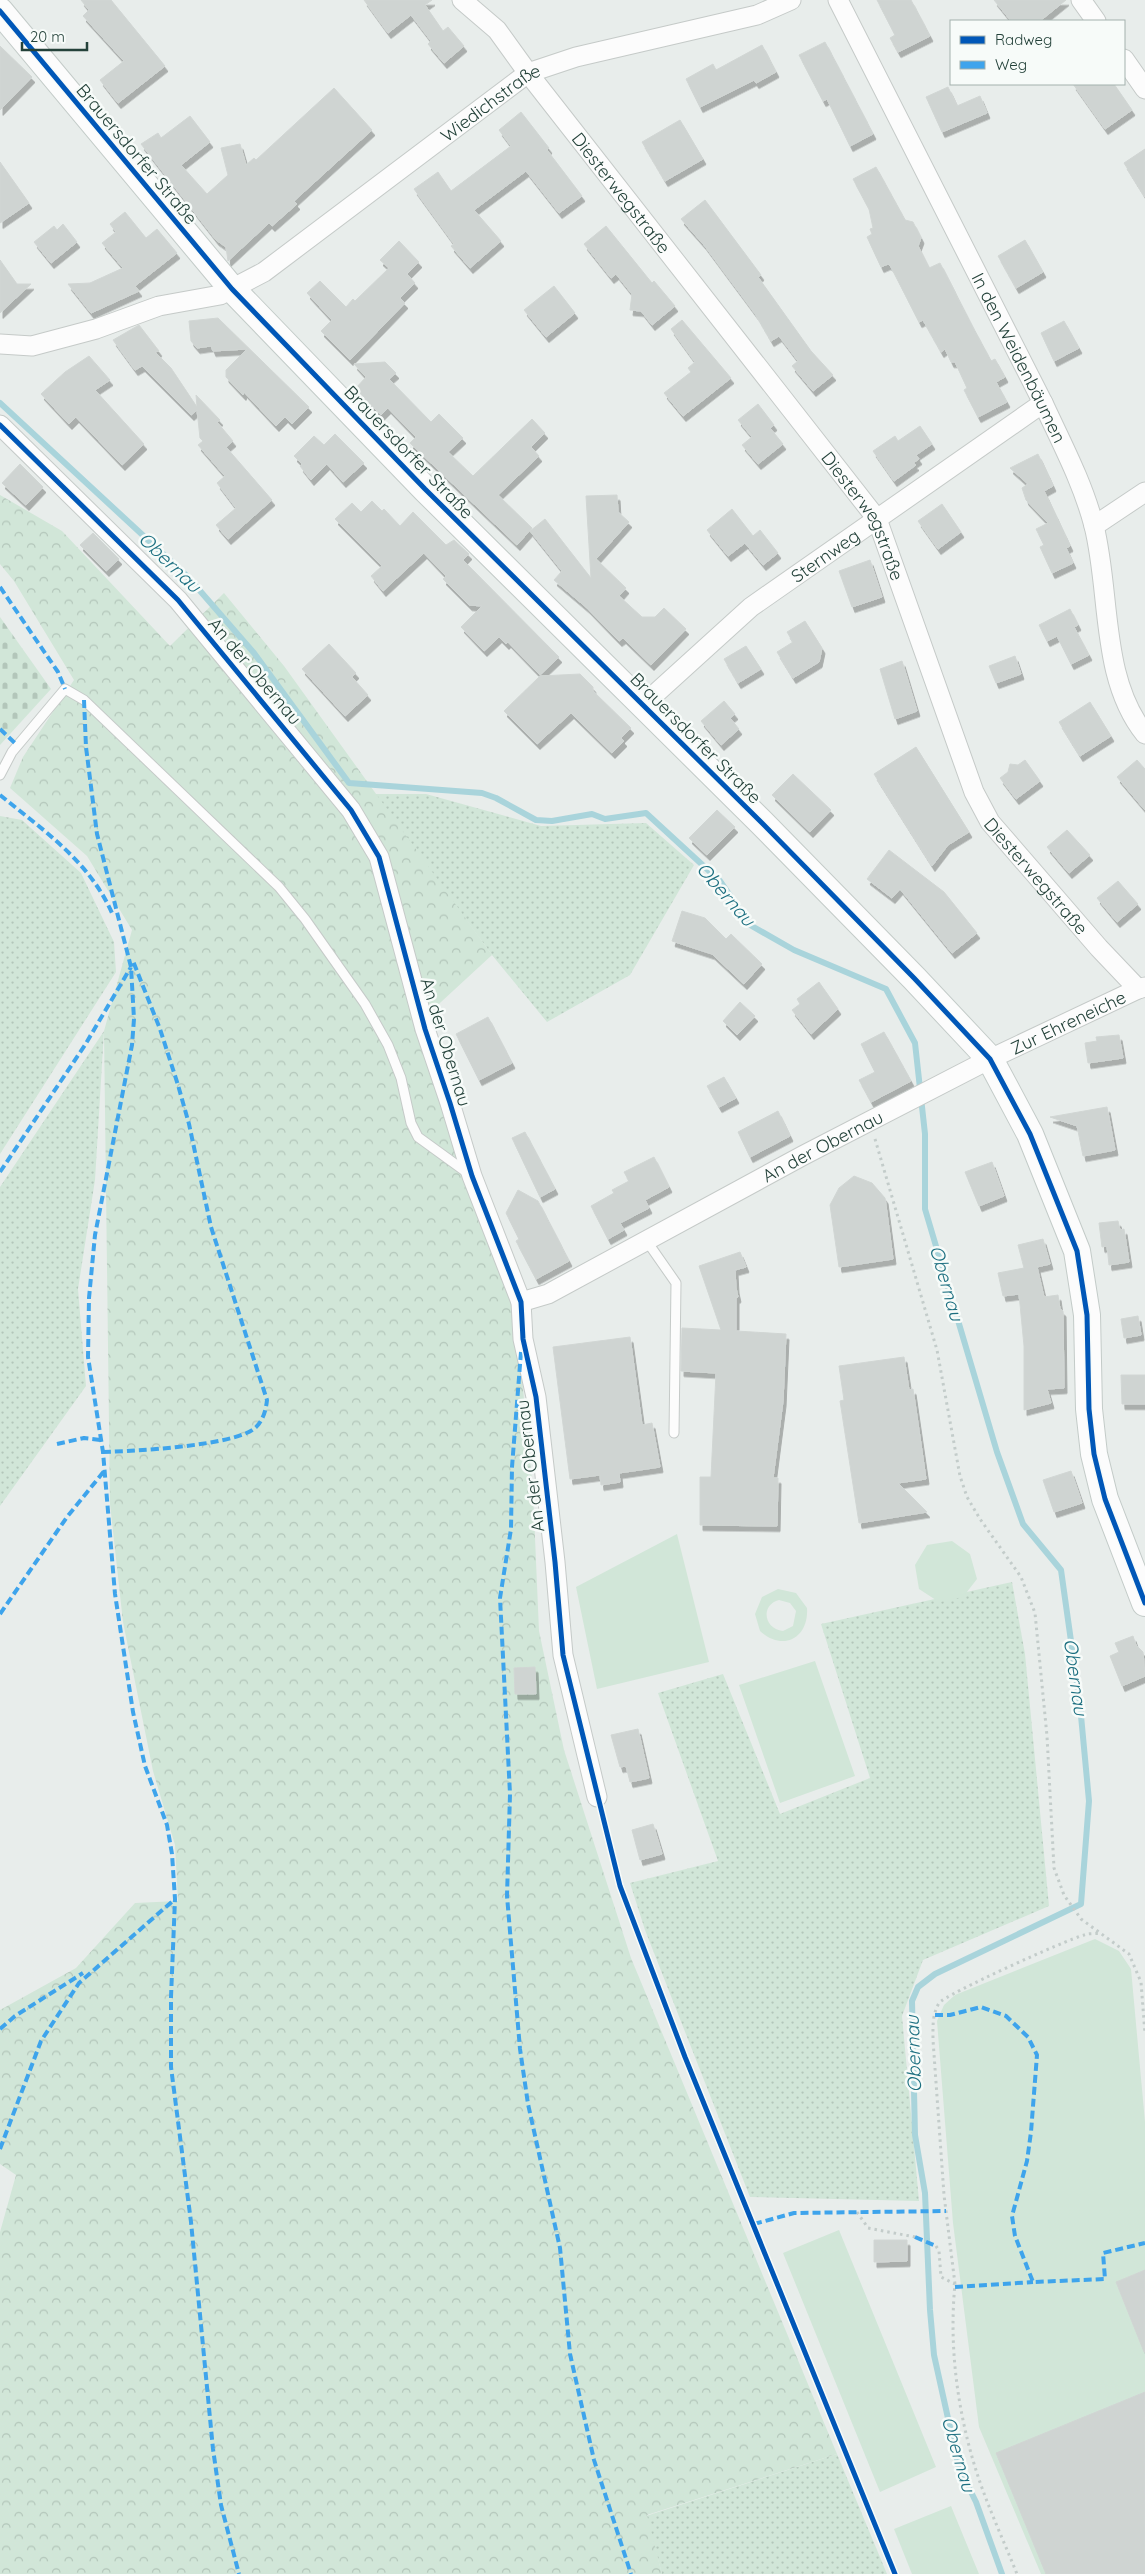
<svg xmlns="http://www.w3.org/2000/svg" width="1145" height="2574" font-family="Quicksand,sans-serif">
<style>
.grass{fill:url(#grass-dots)}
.forest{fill:url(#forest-crowns)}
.cemetery{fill:url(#cemetery-stones)}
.garden{fill:#d1e6d8;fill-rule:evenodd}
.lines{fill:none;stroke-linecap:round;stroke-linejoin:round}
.stream{stroke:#a9d4db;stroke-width:6}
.building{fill:#cfd4d2;stroke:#d1d6d4;filter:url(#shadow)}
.lane-casing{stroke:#c5cac8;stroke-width:11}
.street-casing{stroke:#c5cac8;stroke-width:21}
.secondary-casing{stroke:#c3cbc8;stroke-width:28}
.path{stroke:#c3ccca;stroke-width:3;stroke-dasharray:2.5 4;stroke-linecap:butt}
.lane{stroke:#fcfcfc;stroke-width:9}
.street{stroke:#fcfcfc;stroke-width:19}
.secondary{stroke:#fcfcfc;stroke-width:26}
.quiet{stroke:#3ea4ec;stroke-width:4;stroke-dasharray:8 4;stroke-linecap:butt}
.cycleway-casing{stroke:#f7fbf9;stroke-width:8}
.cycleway{stroke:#0057b8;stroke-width:5}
.labels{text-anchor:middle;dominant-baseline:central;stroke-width:5;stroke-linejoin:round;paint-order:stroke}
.street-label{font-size:18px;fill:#24423a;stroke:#f7fbf9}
.water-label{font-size:19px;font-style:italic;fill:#1c6f80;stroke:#f7fbf9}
</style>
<defs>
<pattern id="grass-dots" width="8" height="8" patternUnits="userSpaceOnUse" patternTransform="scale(1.25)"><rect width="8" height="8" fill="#d1e6d8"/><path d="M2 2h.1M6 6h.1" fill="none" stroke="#b3c6ba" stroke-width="1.8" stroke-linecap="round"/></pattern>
<pattern id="forest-crowns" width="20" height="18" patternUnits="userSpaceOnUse" patternTransform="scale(1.25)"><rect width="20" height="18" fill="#d1e6d8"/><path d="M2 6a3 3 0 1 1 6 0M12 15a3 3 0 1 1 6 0" fill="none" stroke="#b3c6ba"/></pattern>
<pattern id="cemetery-stones" width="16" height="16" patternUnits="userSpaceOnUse" patternTransform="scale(1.25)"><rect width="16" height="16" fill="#d1e6d8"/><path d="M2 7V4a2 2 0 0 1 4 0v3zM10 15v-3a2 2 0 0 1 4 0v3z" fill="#b3c6ba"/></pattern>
<filter id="shadow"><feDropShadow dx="3" dy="5.5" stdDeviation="0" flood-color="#0004"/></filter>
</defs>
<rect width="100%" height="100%" fill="#e8edeb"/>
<path class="grass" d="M374,794H426L541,826L646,823L694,865L630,975L547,1022L492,955Z
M0,816L22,820L81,873L114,942L116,972L0,1154Z
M104,1031L95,1180L78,1289L86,1386L0,1506V1187Z
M1012,1582L1025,1654L1049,1906L923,1960L902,2016L919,2201L750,2197L645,1930L630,1883L718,1861L658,1693L723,1674L780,1814L870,1778L821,1624Z
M837,2454L887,2574H662L646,2516Z"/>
<path class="forest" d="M0,495L62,531L170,646L224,593L284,666L492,955L428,1014L514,1297L533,1491L539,1631L564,1750L631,1958L837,2454L647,2515L662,2574H0V2232L16,2175L0,2164V2010L76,1968L135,1903L178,1901L175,1845L153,1771L123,1622L110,1504L104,1031L132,930L87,856L10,788L23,757L74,680L14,581L0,564Z"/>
<path class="cemetery" d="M0,617L51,689L0,745Z"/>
<path class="garden" d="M677,1534L709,1662L597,1689L576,1587Z
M952,1541L970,1554L977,1579L963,1597L939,1602L919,1589L915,1565L927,1545Z
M778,1589L796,1593L807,1608C809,1638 783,1652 760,1631L755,1614L762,1597ZM779,1600L790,1603L796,1611L793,1626L783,1631C764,1629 760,1605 779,1600Z
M815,1661L855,1776L780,1803L739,1685Z
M1095,1939L1119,1951L1131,1969L1145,2122V2574H1041L979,2427L953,2223L937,2021L944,2005L955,1995Z
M839,2230L936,2467L880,2492L783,2253Z
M951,2506L979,2574H912L894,2529Z"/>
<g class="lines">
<path class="stream" d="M0,403L188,577L254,653L349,783L482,793L496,798L536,820L552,821L592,814L605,819L646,813L720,881L750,925L794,950L886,989L915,1043L925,1134V1209L997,1452L1023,1524L1061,1570L1080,1705L1089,1801L1081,1904L935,1974L918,1987L912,2001L915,2135L925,2193L930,2310L934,2355L959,2468L976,2502L1002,2574"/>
</g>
<path class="building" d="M81,0H111L165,66L118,103L100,80L124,61L83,16L89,10Z
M364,0H432L425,5L443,31L448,27L464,46L444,63L428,44L431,41L411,15L388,33Z
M877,0H911L930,36L898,52L890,38L895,35Z
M994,0H1066L1040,21H1011Z
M825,42L873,134L850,146L827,99L823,101L799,55Z
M762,45L776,72L756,83L754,80L700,107L686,79L713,64L716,70Z
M0,46L32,77L0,110Z
M1073,84H1114L1132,110L1105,129Z
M948,87L957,106L980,96L987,113L942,132L926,97Z
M334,88L372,130L294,201L297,204L272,226L269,223L228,261L226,247L216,240L141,144L158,133L161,138L190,116L210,142L181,165L207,194L228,175L221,148L240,144L246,165L254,158L256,160Z
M521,112L549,148L547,150L582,196L559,213L526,171L474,210L501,241L470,268L451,246L454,244L414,189L438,172L451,191L511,146L499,130Z
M680,120L703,159L665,181L642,142Z
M1145,149V197L1124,163Z
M0,162L29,203L0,223Z
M876,167L905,220L913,222L921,238L918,246L929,268L940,263L970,322L991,361L995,359L1005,377L996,382L1007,402L978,417L964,390L967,388L955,362H951L945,349L941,352L923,320L919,322L891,267L888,264L881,267L867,237L872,234L870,229L873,228L869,209L853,179Z
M705,200L761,275L758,277L811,351L833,375L813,391L792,366L798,361L779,336L771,341L756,315L704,245L681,219Z
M125,212L146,238L157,229L177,253L135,286L139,291L91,313L68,284L90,283L123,268L102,243L116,232L110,224Z
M63,224L77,242L51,263L34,242L54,226L57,230Z
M606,226L652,283L654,281L675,306L652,325L641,311L630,310L632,294L616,274L611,278L584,244Z
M1025,240L1043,272L1016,288L998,256Z
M399,241L419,262L407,274L415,283L400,298L405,303L350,360L321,331L332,320L307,293L320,281L346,307L353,299L355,301L389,268L380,260Z
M0,260L17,284H31L0,313Z
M554,286L575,313L546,337L524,310Z
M218,318L309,407L292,424L285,417L276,426L244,392L243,395L226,377V370L247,349L213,351L211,346L197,348L191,341L189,321Z
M682,320L731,378L683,416L664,393L691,372L688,368L695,362L671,329Z
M1064,321L1079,348L1054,361L1041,333Z
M139,325L159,351L155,352L171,368L197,407L196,395L220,420L217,422L233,441L226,447L272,500L228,539L216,525L236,508L217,483L225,476L198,445L203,441L200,438L197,410L191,415L142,366L135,370L113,340Z
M89,356L110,380L95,390L144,444L122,465L76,417L69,424L41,394L65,372Z
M385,362L396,373L389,379L431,422L439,414L463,438L448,452L473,476L532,419L545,433L531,447L539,456L498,495L532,528L517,545L410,443L416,437L388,408L381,415L355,389L366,377L354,364Z
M758,404L774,425L770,428L783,444L758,464L742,445L752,437L738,420Z
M920,426L932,444L916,455L919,459L913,463L916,465L894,481L873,451L895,436L898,441Z
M335,434L364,463L343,482L327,464L311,480L300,466L302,464L294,456L314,436L324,445Z
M1038,454L1053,486L1044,491L1070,546L1066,548L1073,563L1052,573L1040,547L1044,545L1036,529L1048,523L1026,500L1022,488L1028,484L1010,468Z
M20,464L43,487L26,505L2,483Z
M617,495L618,512L629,522L596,559L626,588L619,596L642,617H655L664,608L686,629L651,665L623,638L619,641L587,608L554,580L562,571L530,531L545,519L591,578L586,496Z
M372,501L382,511L384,509L400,526L413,512L446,545L454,540L469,554L463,560L559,657L540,675L508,642L506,644L499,637L484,651L461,627L482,606L469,605L443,579L446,576L424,553L383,591L371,576L382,566L335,519L352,503L361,512Z
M942,504L961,532L938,549L918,521Z
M732,509L753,536L760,530L778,553L763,565L745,543L728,556L707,530Z
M93,533L119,559L106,571L80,545Z
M870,560L882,597L852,607L839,571Z
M1070,609L1078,625L1074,627L1089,655L1071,664L1057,636L1047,641L1039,625Z
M805,621L822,648L819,662L793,678L777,652L793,642L787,632Z
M329,644L356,673L352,677L368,695L345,716L302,669Z
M746,646L761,669L738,683L724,659Z
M1015,656L1021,674L996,683L989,666Z
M902,661L917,711L895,719L880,669Z
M580,674L593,687V691L631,728L621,738L624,741L612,753L571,713L537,744L504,711L540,676Z
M724,701L735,714L730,718L739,729L721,745L701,721Z
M1090,702L1111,736L1080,756L1059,722Z
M916,747L969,832L948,845L932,866L874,774Z
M1025,760L1040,781L1016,799L1000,778L1008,772L1010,764L1018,765Z
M1137,760L1145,769V810L1117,777Z
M793,774L831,810L810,832L772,795Z
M717,810L735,827L707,855L689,838Z
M1067,830L1090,855L1069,873L1047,847Z
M889,850L944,892L977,933L952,953L900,889L892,898L867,879Z
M1118,881L1138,904L1117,922L1097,898Z
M682,911L705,918L726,939L731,934L762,964L744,984L712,954L672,941Z
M819,982L838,1009L811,1034L792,1010L800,1004L797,999Z
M740,1002L755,1016L737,1035L723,1021Z
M488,1017L512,1063L479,1080L456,1034Z
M884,1032L911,1081L871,1102L859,1080L875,1072L861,1044Z
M1119,1035L1123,1058L1088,1063L1085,1043L1097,1041L1096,1037Z
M724,1077L736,1098L719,1107L707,1086Z
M1107,1107L1115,1150L1083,1156L1077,1126L1050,1117Z
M778,1111L790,1136L750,1157L738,1132Z
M525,1132L555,1189L540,1197L512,1138Z
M654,1157L669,1187L645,1200L649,1208L620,1223L624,1230L608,1239L591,1206L614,1193L612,1190L629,1181L624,1172Z
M992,1162L1004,1196L979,1206L965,1172Z
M854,1176L872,1183L885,1198L893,1259L839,1267L830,1205L839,1188Z
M518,1190L538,1201L569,1261L536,1279L516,1241L519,1239L506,1213Z
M1118,1221L1120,1230L1124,1229L1129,1262L1109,1265L1107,1246L1102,1247L1099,1223Z
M1043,1239L1050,1264L1037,1267L1044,1297L1058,1295L1060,1309L1063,1311L1064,1388L1047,1389L1051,1403L1024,1410V1346L1019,1294L1003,1296L998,1273L1024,1268L1018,1245Z
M740,1252L746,1267L735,1270L736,1288L738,1297L736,1298V1331L786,1334L783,1401L773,1478H778L777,1526L700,1525V1477H711L716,1373L681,1371L682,1328L721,1330L699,1266Z
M1138,1316L1141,1335L1124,1338L1121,1319Z
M630,1337L642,1425L652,1423L660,1467L619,1473L620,1482L601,1485L600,1475L570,1479L553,1347Z
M904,1357L909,1390L913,1389L926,1479L898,1483L927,1512L859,1523L840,1401L844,1400L839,1366Z
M1121,1375H1145V1404H1122Z
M1071,1471L1082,1503L1054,1512L1043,1480Z
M1133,1636L1136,1645L1143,1652L1145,1676L1122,1686L1110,1656L1119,1652L1115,1643Z
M535,1667L536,1694H515L514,1668Z
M638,1729L649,1778L630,1782L626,1766L620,1767L611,1735Z
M653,1824L662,1854L640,1860L632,1830Z
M874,2240H907V2261L874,2262Z
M1145,2270V2352H1144L1116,2282Z
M1145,2392V2574H1046L996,2453Z"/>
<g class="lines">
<g class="lane-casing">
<path id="lane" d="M0,775L12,752L65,689L84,700L279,887L305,919L365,1004L388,1045L401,1078L411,1123L418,1137L469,1174
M646,1240L676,1283L674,1433"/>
</g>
<g class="street-casing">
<g id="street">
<path id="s1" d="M462,0L497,30L528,73L877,519L974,792L990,822L1099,948L1138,989"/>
<path id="s2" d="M838,0L1043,403C1061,442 1083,483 1094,526C1111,594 1100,678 1145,734"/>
<path d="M1081,0L1096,21"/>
<path d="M1124,59L1145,89"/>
<path id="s3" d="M0,344L32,346L96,329L159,306L220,295L264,272L528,73L576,57L757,15L791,0"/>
<path d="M0,425L178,600L351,810L379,857L425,1029L450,1103L472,1176L521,1302L523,1339L536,1397L555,1562L563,1655L597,1797"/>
<path d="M1094,526L1145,492"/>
<path id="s4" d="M643,705L751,607L1043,403"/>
<path id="s5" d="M521,1302L548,1294L804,1155L990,1059L1138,989L1145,987"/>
</g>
</g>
<g class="secondary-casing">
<path id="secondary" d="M0,11L232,289L425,489L762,823L914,978L990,1059L1030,1134L1077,1251L1087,1315L1089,1409L1094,1454L1105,1499L1145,1603"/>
</g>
<path class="path" d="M875,1139L937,1350L960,1476L967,1497L980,1519L1021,1577L1035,1613L1047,1736L1054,1868L1064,1895L1081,1919L1129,1954L1141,1982L1145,2034
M857,2212L868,2228L915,2237
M936,2246L939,2251L941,2277L955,2284C949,2345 957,2408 975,2467C986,2503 1003,2539 1017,2574
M955,2284L944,2195L933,2040C933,2027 932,2015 939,2003C944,1995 1068,1939 1084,1935C1089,1933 1094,1934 1099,1933"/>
<use href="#lane" class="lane"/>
<use href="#street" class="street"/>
<use href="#secondary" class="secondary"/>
<path class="quiet" d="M0,587L58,672L65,689
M84,700L86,747L97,834L131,967L134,1019L132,1045L95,1235L89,1298L88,1357L103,1452L115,1594L133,1712L145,1766L167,1825L172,1854L175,1899L171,1997V2067L191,2222L213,2449L221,2505L239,2574
M0,729L17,745
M0,795C43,830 89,861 112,913
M0,1172L85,1045L131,967
M521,1352L512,1467L511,1529L500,1598L510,1794L507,1896L520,2049L528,2104L560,2248L570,2354L594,2460L631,2574
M57,1444L84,1438L101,1440
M103,1452C134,1451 234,1446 255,1428C263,1421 266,1410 267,1400L211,1227L189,1124L178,1085L160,1029L133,961
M0,1614L67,1517L105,1470
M935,2015H950L981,2007L1006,2016L1028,2037L1037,2055L1031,2132L1027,2161L1012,2216L1015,2236L1033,2282L1105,2279L1103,2253L1145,2243
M0,2029L15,2016L83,1973
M0,2149L41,2041L79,1983L175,1899
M754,2224L794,2213L946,2211
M915,2237L936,2246
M955,2287L1033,2282"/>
<g class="cycleway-casing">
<path id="cycleway" d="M0,11L232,289L425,489L762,823L914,978L990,1059L1030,1134L1077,1251L1087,1315L1089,1409L1094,1454L1105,1499L1145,1603
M0,425L178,600L351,810L379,857L425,1029L450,1103L472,1176L521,1302L523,1339L536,1397L555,1562L563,1655L620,1886L685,2057L895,2574"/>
</g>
<use href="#cycleway" class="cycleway"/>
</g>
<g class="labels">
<g class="street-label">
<text stroke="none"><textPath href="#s3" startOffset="560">Wiedichstraße</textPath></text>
<text transform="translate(137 154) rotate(50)">Brauersdorfer Straße</text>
<text stroke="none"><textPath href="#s1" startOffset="251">Diesterwegstraße</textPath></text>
<text stroke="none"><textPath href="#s2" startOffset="401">In den Weidenbäumen</textPath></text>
<text transform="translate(409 452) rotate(46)">Brauersdorfer Straße</text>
<text stroke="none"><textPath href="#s1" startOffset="656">Diesterwegstraße</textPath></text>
<text stroke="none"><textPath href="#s4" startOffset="236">Sternweg</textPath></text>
<text transform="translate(255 671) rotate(50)">An der Obernau</text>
<text transform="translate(696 738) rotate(45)">Brauersdorfer Straße</text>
<text stroke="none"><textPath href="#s1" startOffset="1060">Diesterwegstraße</textPath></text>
<text stroke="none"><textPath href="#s5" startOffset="615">Zur Ehreneiche</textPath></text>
<text transform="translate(446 1042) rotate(73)">An der Obernau</text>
<text stroke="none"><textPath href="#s5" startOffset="340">An der Obernau</textPath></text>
<text transform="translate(530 1466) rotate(-97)">An der Obernau</text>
</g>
<g class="water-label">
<text transform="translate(170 562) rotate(44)">Obernau</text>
<text transform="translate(726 894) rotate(49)">Obernau</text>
<text transform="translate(947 1283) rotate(74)">Obernau</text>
<text transform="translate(1076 1677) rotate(82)">Obernau</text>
<text transform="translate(913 2054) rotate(-92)">Obernau</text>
<text transform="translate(959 2454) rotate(74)">Obernau</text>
</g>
</g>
<rect x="950" y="20" width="175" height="65" fill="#f7fbf9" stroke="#a3b1ad"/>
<rect x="960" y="36" width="25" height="8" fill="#0057b8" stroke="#a3b1ad"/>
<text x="995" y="45" font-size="15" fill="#24423a">Radweg</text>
<rect x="960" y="61" width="25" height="8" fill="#3ea4ec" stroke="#a3b1ad"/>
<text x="995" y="70" font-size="15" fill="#24423a">Weg</text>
<path d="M22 42v8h65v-8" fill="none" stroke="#24423a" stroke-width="2.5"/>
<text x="30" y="42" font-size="15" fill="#24423a" stroke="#f7fbf9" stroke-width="4" paint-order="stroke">20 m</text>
</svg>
